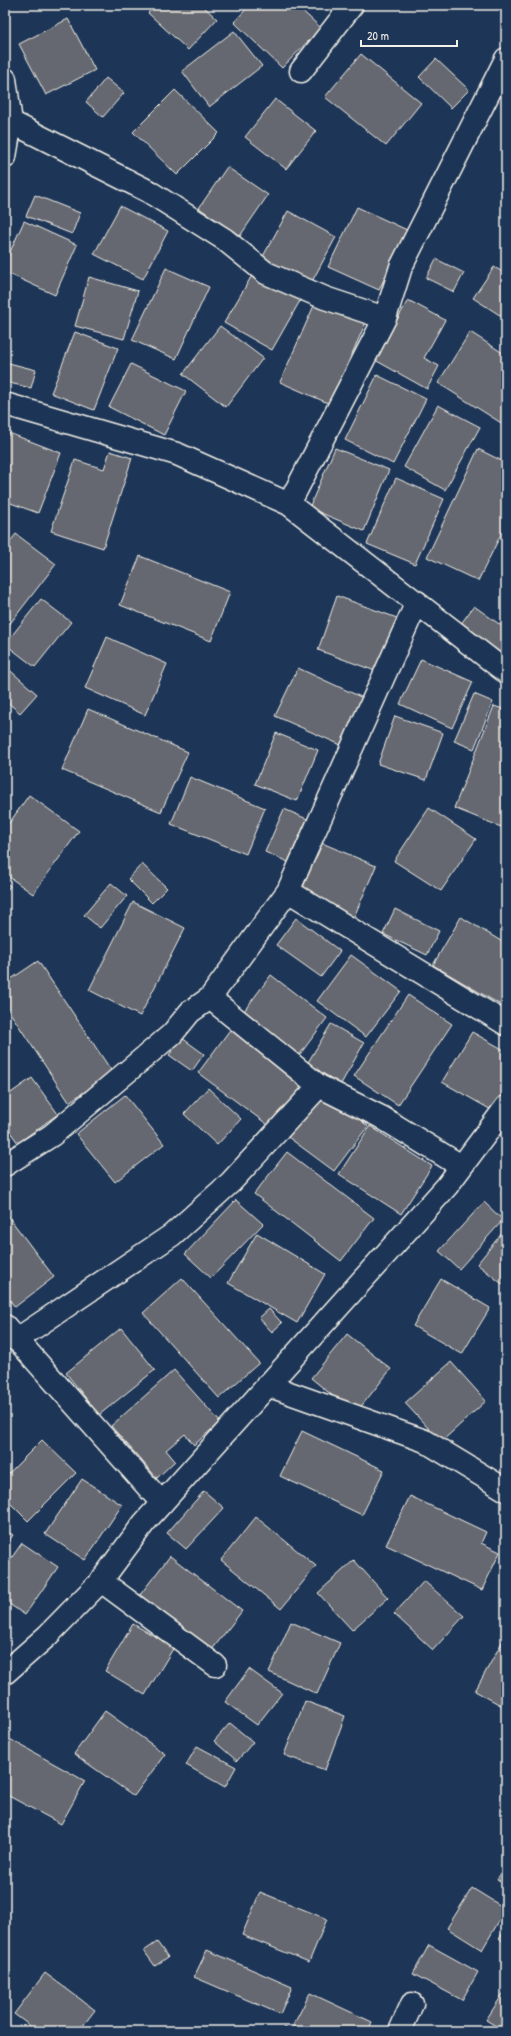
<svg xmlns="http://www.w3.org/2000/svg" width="511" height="2036" font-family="'Patrick Hand',sans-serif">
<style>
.building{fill:#656870;stroke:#f4f1e8}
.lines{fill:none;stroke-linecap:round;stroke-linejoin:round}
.street-casing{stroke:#f4f1e8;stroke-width:25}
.street{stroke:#1d3557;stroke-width:22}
</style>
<rect width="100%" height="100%" fill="#1d3557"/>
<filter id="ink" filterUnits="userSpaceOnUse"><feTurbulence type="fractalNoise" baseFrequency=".025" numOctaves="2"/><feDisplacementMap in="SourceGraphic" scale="8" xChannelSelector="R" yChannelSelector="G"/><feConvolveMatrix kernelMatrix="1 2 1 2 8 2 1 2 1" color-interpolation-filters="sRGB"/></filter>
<g filter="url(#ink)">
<path class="building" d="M155,5H202L217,19L188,50L148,13Z
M250,5H296L321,28L282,68L234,22Z
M68,19L95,70L46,95L19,44Z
M234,31L262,66L209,107L182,71Z
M361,54L421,103L386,146L325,97Z
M436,59L469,90L451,108L419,77Z
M106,78L124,93L103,117L86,102Z
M175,90L219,133L177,175L133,132Z
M275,99L316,131L286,169L245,137Z
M227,167L268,195L240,236L199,208Z
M35,195L80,213L72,234L26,216Z
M120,206L168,231L143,279L94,254Z
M357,207L407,230L379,290L328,267Z
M288,211L336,237L309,287L261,260Z
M24,221L77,245L55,295L5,272V263Z
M436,259L464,273L454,292L426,278Z
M494,267L506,274V319L473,298Z
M166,268L209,287L176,359L132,340Z
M254,272L301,299L272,350L224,323Z
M89,277L138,291L124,339L75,326Z
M408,300L445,320L424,358L439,366L427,389L375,360Z
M316,301L366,322L330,404L280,382Z
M220,326L263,358L226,407L183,374Z
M75,332L118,348L94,410L51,393Z
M470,332L506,355V426L438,383Z
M5,362L36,370L31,388L5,382Z
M131,364L186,391L164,435L109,407Z
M377,375L426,399L393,464L345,440Z
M438,405L480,427L445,490L404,467Z
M9,433L61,453L38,513L5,501V443Z
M335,448L389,470L364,531L309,508Z
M478,449L506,463V524L478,581L427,557Z
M110,451L132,458L103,548L51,531L75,460L104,469Z
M396,478L444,499L415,564L367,544Z
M16,534L56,564L5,630V548Z
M140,556L230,592L211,641L120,605Z
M337,596L397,618L378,672L318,650Z
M41,599L71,622L35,667L5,644Z
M474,606L506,629V656L460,625Z
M107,637L167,664L145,715L85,688Z
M421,659L473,682L452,728L400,704Z
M5,666L37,694L20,713L5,700Z
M298,668L363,698L341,745L275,716Z
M474,694L493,702L474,749L454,741Z
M494,706L506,710V815L501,827L454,808Z
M88,709L188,752L161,812L62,770Z
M395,716L443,733L426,780L378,764Z
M276,733L318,750L297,801L255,784Z
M190,777L265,808L246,854L171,824Z
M29,795L79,831L33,894L5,874V829Z
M429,808L476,839L441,891L394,861Z
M284,809L307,819L288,862L265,852Z
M322,843L376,866L354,917L300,894Z
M142,864L167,888L152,903L128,879Z
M5,881L10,886L5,893Z
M111,883L127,896L100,928L84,915Z
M133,902L185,928L140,1016L89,990Z
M395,909L439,931L427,955L383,934Z
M461,917L506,944V1008L433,965Z
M296,918L340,951L321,977L276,945Z
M351,955L401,991L366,1037L317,1001Z
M38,961L113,1073L69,1102L5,1005V983Z
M271,975L327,1018L295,1061L238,1019Z
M408,995L452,1024L398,1105L354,1076Z
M331,1024L364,1043L341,1084L307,1064Z
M232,1027L306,1082L272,1128L198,1073Z
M472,1032L506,1051V1094L495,1112L442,1082Z
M182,1038L204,1054L192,1071L169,1055Z
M32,1078L58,1114L18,1143L5,1125V1097Z
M208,1088L241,1119L217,1145L184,1114Z
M323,1092L368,1126L334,1171L288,1137Z
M125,1095L164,1144L115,1182L76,1134Z
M370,1126L432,1166L401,1214L339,1174Z
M287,1152L374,1218L341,1261L254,1194Z
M506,1186V1197L501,1194Z
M236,1200L263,1224L211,1278L185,1254Z
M484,1202L503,1220L459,1269L439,1251Z
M5,1212L54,1277L15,1307L5,1294Z
M506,1228V1287L477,1264Z
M257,1233L325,1274L297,1323L228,1283Z
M182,1278L259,1363L219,1398L143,1313Z
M441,1279L490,1308L462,1354L413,1326Z
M269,1309L282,1323L272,1332L259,1318Z
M121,1328L155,1370L99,1415L66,1373Z
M347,1334L391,1369L355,1414L311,1378Z
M451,1362L486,1401L441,1442L405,1403Z
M174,1370L220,1422L194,1445L185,1434L166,1450L175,1461L157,1478L111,1426Z
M302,1431L384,1470L362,1515L280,1476Z
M42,1440L76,1473L28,1521L5,1498V1477Z
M82,1479L122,1505L85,1560L45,1534Z
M204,1491L224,1508L186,1549L167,1533Z
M410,1496L486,1532L481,1543L500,1552L482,1590L386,1545Z
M256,1517L316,1566L281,1609L221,1560Z
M5,1530L13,1535L5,1547Z
M22,1543L58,1567L25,1615L5,1601V1567Z
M170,1556L242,1611L208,1655L136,1600Z
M354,1560L388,1598L352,1630L318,1593Z
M424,1581L464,1616L433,1650L394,1614Z
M291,1622L340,1643L317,1694L269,1672Z
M133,1624L174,1647L145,1695L105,1671Z
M506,1635V1708L475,1691Z
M249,1669L282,1693L257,1725L225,1702Z
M305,1701L345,1716L325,1770L284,1755Z
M105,1711L165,1754L134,1796L74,1754Z
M230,1723L253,1742L237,1761L214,1741Z
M6,1737L85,1781L61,1824L5,1794Z
M197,1746L236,1767L225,1787L186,1765Z
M506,1865V1885L497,1879Z
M472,1888L506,1909L482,1950L447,1928Z
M260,1892L327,1919L309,1962L242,1935Z
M506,1929V1944L499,1938Z
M157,1942L168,1957L155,1966L144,1951Z
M429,1945L478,1972L462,2000L413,1974Z
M207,1950L292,1987L280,2014L194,1977Z
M45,1973L95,2010L79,2031H37L14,2014Z
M506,1989V2031H504L486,2020Z
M310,1993L372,2022L368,2031H304L293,2026Z
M284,2027L292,2031H282Z"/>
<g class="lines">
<g class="street-casing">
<path id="street" d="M301,71L352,5
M5,79L11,122L5,157
M11,122L148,191L224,239L266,273L325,298L385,318
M5,404L177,454L289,504L506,672
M289,504L385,318L401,267L506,59
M288,891L506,1024
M210,998L319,1086L381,1117L461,1166
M5,1165L52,1135L172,1034L190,1012L210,998L288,891L417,602
M5,1326L162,1503
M16,1340L172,1235L231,1182L319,1086
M267,1385L425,1441L506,1490
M101,1581L215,1665
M5,1673L47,1636L101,1581L144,1523L447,1186L506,1107
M400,2031L412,2004"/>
</g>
<use href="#street" class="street"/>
</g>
</g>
<rect width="511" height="2036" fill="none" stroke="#1d3557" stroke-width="20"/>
<rect x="10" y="10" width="491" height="2016" fill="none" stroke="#f4f1e8" stroke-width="1.5" filter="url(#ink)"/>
<path d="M361 40v6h96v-6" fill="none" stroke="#f4f1e8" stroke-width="2"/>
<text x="367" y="40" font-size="12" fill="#f4f1e8" stroke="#1d3557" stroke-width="3" paint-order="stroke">20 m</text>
</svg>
